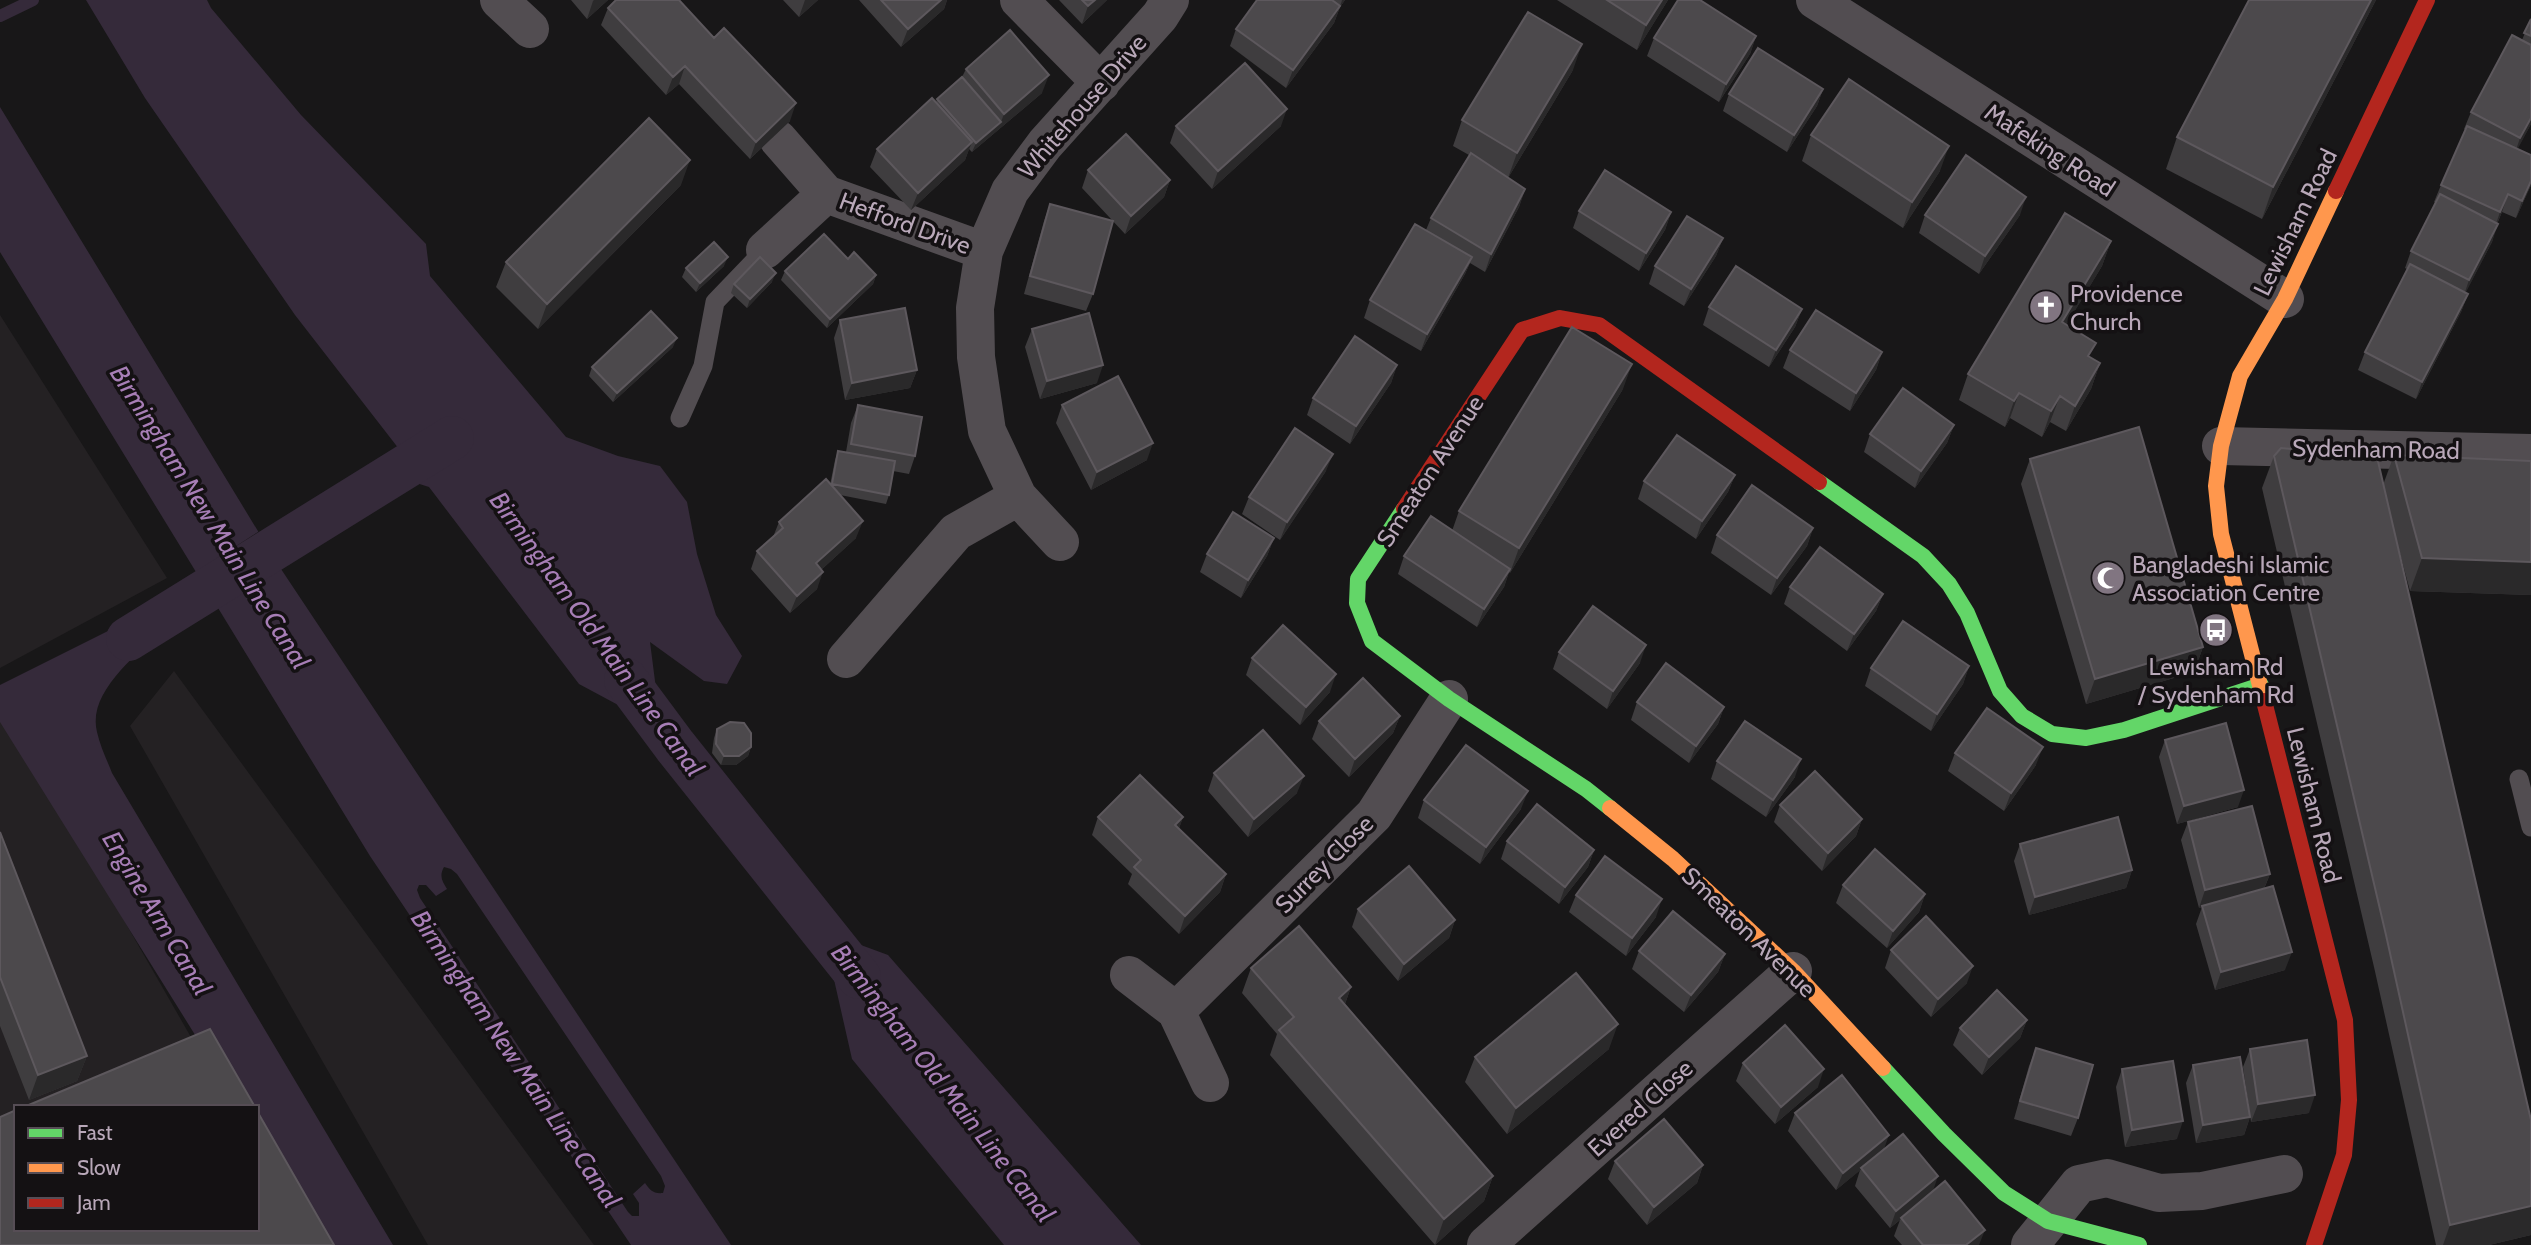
<svg xmlns="http://www.w3.org/2000/svg" width="2531" height="1245" font-family="Cabin,sans-serif">
<style>
.built{fill:#242123}
.water{fill:#352a3a;fill-rule:evenodd}
.pier{fill:#181718}
.lines{fill:none;stroke-linecap:round;stroke-linejoin:round}
.stream{stroke:#352a3a;stroke-width:12}
.canal{stroke:#352a3a;stroke-width:44}
.lane{stroke:#524d51;stroke-width:19}
.street{stroke:#524d51;stroke-width:38}
.fast{stroke:#63d668;stroke-width:16}
.slow{stroke:#ff974d;stroke-width:16}
.jam{stroke:#b3261e;stroke-width:16}
.wall{fill:#3f3d3f}
.shaded-wall{fill:#2a292a}
.building{fill:#4c494c;stroke:#5d585d;stroke-width:2}
.labels{text-anchor:middle;dominant-baseline:central;stroke-width:7;stroke-linejoin:round;paint-order:stroke}
.street-label{font-size:24px;fill:#b9a8b9;stroke:#141113}
.poi-label{font-size:24px;fill:#b9a8b9;stroke:#141113;text-anchor:start}
.water-label{font-size:26px;font-style:italic;fill:#a77eb6;stroke:#141113}
</style>
<rect width="100%" height="100%" fill="#181718"/>
<path class="built" d="M0,315L167,578L0,668Z
M174,671L594,1245H428L130,726Z
M0,704L231,1107H16V1229H257L311,1245H0Z"/>
<path class="water" d="M86,0H207L211,8L301,115L426,244L430,276L566,437L618,456L660,466L687,502L697,554L716,615L742,656L727,684L704,681L650,642L661,728L579,684L429,487L410,481L396,462L399,449L295,315L145,98Z
M0,107L281,569L731,1245H631L370,856L0,252ZM444,867L451,869L457,874L661,1176L665,1186L663,1193C653,1194 650,1190 645,1183L633,1194L639,1203V1216H632L628,1212L420,898L417,890L419,885H426L436,896L447,889C442,881 439,876 444,867Z
M148,611L162,630C137,655 87,692 97,732C100,746 107,760 112,773L393,1245H327L257,1134V1107H240L0,722V685Z
M823,931L888,955L1141,1245H1004L852,1059Z"/>
<path class="pier" d="M261,530L283,566L214,609L193,574Z
M179,604L180,609L156,641L137,612L147,607Z"/>
<g class="lines">
<path class="stream" d="M0,16L33,0"/>
<path class="canal" d="M128,639L452,438
M626,680L675,746L859,977"/>
<path class="lane" d="M680,418L703,366L715,302L765,250
M2519,779L2531,827"/>
<path class="street" d="M499,0L530,29
M1019,0L1101,83
M1815,0L2285,299
M778,139L826,194L984,251
M765,250L826,194
M2221,446L2531,453
M1060,542L1018,497L987,431L976,357L975,308L984,251L1010,191L1045,144L1160,16L1170,0
M846,659L956,532L1018,497
M1129,975L1176,1011L1210,1083
M1176,1011L1374,815L1449,699
M1486,1245L1793,971
M2030,1245L2079,1184L2107,1178L2159,1193L2202,1191L2284,1174"/>
<path class="fast" d="M1819,482L1923,556L1949,584L1967,613L2000,691L2022,716L2052,734L2086,738L2124,730L2261,685
M1404,509L1358,579L1357,603L1372,641L1449,699L1586,789L1610,808
M1883,1068L1944,1134L2004,1193L2048,1221L2139,1245"/>
<path class="slow" d="M2264,701L2221,534L2216,486L2221,446L2240,376L2285,299L2336,191
M1610,808L1673,859L1793,971L1883,1068"/>
<path class="jam" d="M2336,191L2427,0
M1404,509L1522,330L1560,318L1599,325L1819,482
M2264,701L2345,1020L2349,1100L2344,1155L2314,1245"/>
</g>
<path class="wall" d="M571,0H608L587,19Z
M783,0H818L799,17Z
M859,0H947L944,9L901,47Z
M1059,0H1107L1082,24Z
M1257,0H1345L1340,7L1334,23L1286,88L1230,46L1236,29Z
M1557,0H1668L1637,50Z
M2249,0H2376L2262,219L2166,169L2177,137Z
M608,8L790,121L750,159L679,84L666,95L601,25Z
M2531,19V124L2517,149L2531,155V185L2516,218L2502,212L2497,224L2492,242L2465,293L2468,294L2461,312L2416,399L2358,370L2365,352L2407,269L2405,268L2411,251L2436,203L2434,202L2441,185L2466,130L2464,129L2471,112L2522,40Z
M1756,36L1750,54L1719,102L1647,56L1654,38Z
M966,69L1042,93L972,152L969,149L965,160L911,210L870,167L877,149L936,103L937,99L962,77Z
M1573,70L1508,178L1525,189L1519,207L1485,272L1470,263L1465,274L1421,351L1364,318L1370,300L1426,230L1431,218L1469,155L1453,146L1462,120Z
M1823,89L1817,106L1787,152L1723,111L1729,94Z
M1176,126H1281L1212,189L1170,143Z
M1811,135L1940,171L1903,228L1802,161Z
M1088,170L1170,180L1164,197L1125,234L1082,188Z
M681,185L538,329L496,287L506,262Z
M1050,204L1093,294L1086,311L1024,294L1044,221Z
M1579,211L1671,212L1665,230L1639,271L1573,228Z
M1925,215H2020L1979,274L1919,233Z
M1723,238L1716,256L1684,306L1649,284L1655,266Z
M2111,241L2102,266L2066,325L2090,357L2100,363L2091,389L2066,431L2050,422L2042,437L2010,418L2005,427L1959,400L1968,374Z
M848,259L876,275L873,284L827,328L781,280L785,271Z
M724,266L696,292L682,277L686,268Z
M772,282L747,308L731,293L734,284Z
M1709,307L1802,309L1795,327L1769,367L1703,325Z
M840,320L917,370L910,388L845,400L834,338Z
M1032,329L1097,383L1040,399L1025,347Z
M673,347L613,402L589,376L592,367Z
M1790,350L1882,352L1876,370L1850,411L1783,368Z
M1397,365L1391,383L1350,444L1307,415L1313,398Z
M1623,389L1510,573L1509,572L1504,587L1477,627L1398,574L1404,556L1452,531L1459,511Z
M858,405L915,456L909,474L893,471L889,495L886,504L840,495L856,538L821,570L817,589L790,613L751,569L757,551L773,537L779,522L830,485L835,460L838,451L846,452L851,423Z
M1062,405L1147,460L1091,490L1056,423Z
M1954,425L1947,443L1915,488L1864,452L1870,434Z
M2394,455L2531,461V595L2410,591L2391,520L2531,1235L2489,1245H2436L2374,967L2262,488L2274,456L2383,485Z
M2030,459L2203,647L2194,672L2086,704L2021,484Z
M1326,471L1280,540L1242,514L1249,497Z
M1735,475L1728,492L1696,539L1638,499L1644,481Z
M1813,528L1807,546L1771,595L1711,553L1717,535Z
M1274,538L1267,556L1241,598L1200,572L1207,554Z
M1790,587L1883,594L1876,611L1847,651L1784,604Z
M1559,652L1640,663L1607,709L1553,669Z
M1252,658L1330,692L1300,725L1246,675Z
M1969,666L1963,684L1931,731L1865,686L1871,668Z
M1637,702L1724,707L1718,724L1689,763L1631,720Z
M1400,716L1393,733L1349,777L1312,739L1319,721Z
M717,729L751,747L748,756L736,765H721L712,753L714,738Z
M2165,740L2238,807L2177,824L2159,757Z
M1955,753L2036,765L2004,811L1948,771Z
M1717,761L1795,777L1766,817L1711,779Z
M1214,773L1297,793L1248,837L1208,791Z
M1424,800L1521,809L1480,864L1418,818Z
M1780,805L1862,819L1856,836L1822,871L1774,822Z
M1098,817H1183L1179,828L1226,874L1220,892L1179,934L1128,884L1132,874L1092,835Z
M2188,822L2270,874L2264,889L2285,970L2215,990L2196,924L2202,907L2199,908L2181,840Z
M0,832L87,1056L77,1081L29,1100L0,1026Z
M1507,841L1594,850L1588,867L1559,904L1501,859Z
M2020,844L2132,870L2126,888L2029,915L2014,861Z
M1843,885L1925,894L1919,912L1887,948L1836,903Z
M1576,895L1656,917L1626,956L1569,912Z
M1358,909L1455,920L1449,938L1398,981L1352,927Z
M1891,950L1967,983L1931,1017L1885,968Z
M1639,951L1725,954L1718,972L1684,1012L1632,969Z
M1251,968L1351,987L1345,1004L1493,1176L1484,1201L1435,1245L1270,1055L1277,1034L1242,993Z
M2027,1020L2020,1038L1982,1075L1953,1045L1960,1028Z
M2036,1048L2078,1118L2071,1136L2014,1119L2029,1066Z
M1609,1049L1507,1134L1465,1082L1475,1057Z
M2250,1049L2309,1113L2251,1122L2243,1067Z
M1743,1063L1818,1087L1775,1124L1736,1081Z
M2193,1065L2250,1117L2244,1135L2196,1143L2186,1083Z
M2122,1069L2177,1139L2125,1147L2116,1087Z
M1795,1113L1883,1150L1932,1192L1979,1245H1902L1894,1236L1900,1220L1890,1228L1855,1186L1860,1170L1836,1190L1788,1131Z
M1615,1161L1703,1165L1697,1183L1647,1225L1608,1179Z"/>
<path class="shaded-wall" d="M594,0H608L587,19L593,1Z
M805,0H818L799,17Z
M941,0H947L944,9L901,47L908,29Z
M1095,0H1107L1082,24L1088,6Z
M1342,0H1345L1340,7L1334,23L1286,88L1293,70L1340,7Z
M1662,0H1668L1637,50L1646,25Z
M2371,0H2376L2262,219L2273,187Z
M1756,36L1750,54L1719,102L1726,84Z
M1582,44L1573,70L1508,178L1517,153Z
M685,66L679,84L666,95L673,77Z
M1049,75L1042,93L972,152L976,143L1001,122L1004,114Z
M1823,89L1817,106L1787,152L1794,135Z
M796,103L790,121L750,159L756,142Z
M1287,109L1281,126L1212,189L1218,171Z
M2531,118V124L2514,156L2520,138Z
M972,142L965,160L911,210L918,193Z
M1949,146L1940,171L1903,228L1912,202Z
M690,160L681,185L538,329L547,304Z
M1170,180L1164,197L1125,234L1131,216Z
M2531,181V185L2516,218L2522,201Z
M1525,189L1519,207L1485,272L1491,254Z
M2508,194L2502,212L2494,230L2500,212Z
M2026,197L2020,215L1979,274L1985,256Z
M1671,212L1665,230L1639,271L1646,253Z
M2498,224L2492,242L2463,298L2469,280Z
M1723,238L1716,256L1684,306L1691,289Z
M2111,241L2102,266L2053,347L2062,322Z
M728,257L724,266L696,292L700,283Z
M1472,257L1465,274L1421,351L1427,334Z
M776,273L772,282L747,308L750,299Z
M876,275L873,284L827,328L830,319Z
M2468,294L2461,312L2416,399L2422,382Z
M1802,309L1795,327L1769,367L1776,350Z
M677,338L673,347L613,402L617,393Z
M1882,352L1876,370L1850,411L1856,393Z
M2100,363L2091,389L2066,431L2075,406Z
M1632,364L1623,389L1510,573L1519,548Z
M1103,365L1097,383L1040,399L1047,381Z
M1397,365L1391,383L1350,444L1356,426Z
M917,370L910,388L845,400L852,383Z
M2019,393L2010,418L2005,427L2014,401Z
M2060,396L2050,422L2042,437L2051,411Z
M1954,425L1947,443L1915,488L1921,471Z
M1153,443L1147,460L1091,490L1097,472Z
M1333,454L1326,471L1280,540L1287,522Z
M1735,475L1728,492L1696,539L1702,521Z
M863,521L856,538L809,581L816,563Z
M1813,528L1807,546L1771,595L1777,578Z
M1274,538L1267,556L1241,598L1248,580Z
M2422,558L2531,562V595L2410,591Z
M1510,569L1504,587L1477,627L1484,609Z
M823,572L817,589L790,613L797,596Z
M1883,594L1876,611L1847,651L1854,634Z
M1646,645L1640,663L1607,709L1613,691Z
M2203,647L2194,672L2086,704L2095,679Z
M1969,666L1963,684L1931,731L1937,714Z
M1336,674L1330,692L1300,725L1306,707Z
M1724,707L1718,724L1689,763L1696,746Z
M1400,716L1393,733L1349,777L1355,759Z
M751,747L748,756L736,765H721L724,756Z
M2043,747L2036,765L2004,811L2011,793Z
M1801,759L1795,777L1766,817L1773,800Z
M1304,776L1297,793L1248,837L1254,819Z
M2244,790L2238,807L2177,824L2184,806Z
M1528,791L1521,809L1480,864L1486,847Z
M1183,817L1177,835L1175,825Z
M1862,819L1856,836L1822,871L1828,853Z
M1594,850L1588,867L1559,904L1565,887Z
M2132,870L2126,888L2029,915L2035,897Z
M1226,874L1220,892L1179,934L1185,916Z
M2270,874L2263,891L2199,908L2205,890Z
M1925,894L1919,912L1887,948L1893,931Z
M1662,899L1656,917L1626,956L1632,938Z
M1455,920L1449,938L1398,981L1404,964Z
M2292,952L2285,970L2215,990L2221,972Z
M1725,954L1718,972L1684,1012L1691,995Z
M1973,966L1967,983L1931,1017L1938,999Z
M1351,987L1342,1012L1339,998Z
M2027,1020L2020,1038L1982,1075L1989,1057Z
M1618,1024L1609,1049L1507,1134L1516,1108Z
M87,1056L77,1081L29,1100L38,1075Z
M1824,1069L1818,1087L1775,1124L1781,1107Z
M2315,1095L2309,1113L2251,1122L2258,1104Z
M2250,1117L2244,1135L2196,1143L2203,1125Z
M2183,1121L2177,1139L2125,1147L2132,1130Z
M1889,1135L1883,1152L1836,1190L1843,1173Z
M1703,1165L1697,1183L1647,1225L1654,1207Z
M1493,1176L1484,1201L1435,1245L1444,1219Z
M1938,1176L1932,1194L1890,1228L1896,1211Z
M2531,1206V1235L2489,1245H2443L2450,1225Z
M1985,1230L1979,1245H1966Z"/>
<path class="building" d="M616,0H679L714,38L724,28L796,103L756,142L685,66L673,77L608,8Z
M881,0H941L908,29Z
M1082,0H1095L1088,6Z
M1257,0H1332L1340,6L1293,70L1236,29Z
M1607,0H1662L1646,25Z
M1678,0H1700L1756,36L1726,84L1654,38Z
M2249,0H2371L2273,187L2177,137Z
M1528,12L1582,44L1517,153L1462,120Z
M2531,19V36L2524,33Z
M1010,30L1049,75L1004,114L966,69Z
M2512,35L2531,45V118L2520,138L2471,112Z
M1758,48L1823,89L1794,135L1729,94Z
M1245,63L1287,109L1218,171L1176,126Z
M962,77L1001,122L976,143L937,99Z
M1849,79L1949,146L1912,202L1811,135Z
M932,98L972,142L918,193L877,149Z
M649,118L690,160L547,304L506,262Z
M2467,126L2531,155V181L2522,201L2508,194L2500,212L2441,185Z
M1126,134L1170,180L1131,216L1088,170Z
M1471,153L1525,189L1491,254L1431,218Z
M1966,155L2026,197L1985,256L1925,215Z
M1605,170L1671,212L1646,253L1579,211Z
M2440,194L2498,224L2469,280L2411,251Z
M1050,204L1113,221L1093,294L1030,276Z
M2065,213L2111,241L2062,322L2096,343L2088,356L2100,363L2075,406L2060,396L2051,411L2019,393L2014,401L1968,374Z
M1687,216L1723,238L1691,289L1655,266Z
M1415,224L1472,257L1427,334L1370,300Z
M824,234L848,259L854,252L876,275L830,319L785,271Z
M714,242L728,257L700,283L686,268Z
M760,257L776,273L750,299L734,284Z
M2410,264L2468,294L2422,382L2365,352Z
M1736,266L1802,309L1776,350L1709,307Z
M905,308L917,370L852,383L840,320Z
M1816,310L1882,352L1856,393L1790,350Z
M651,311L677,338L617,393L592,367Z
M1089,313L1103,365L1047,381L1032,329Z
M1572,327L1632,364L1519,548L1459,511Z
M1355,336L1397,365L1356,426L1313,398Z
M1118,376L1153,443L1097,472L1062,405Z
M1903,388L1954,425L1921,471L1870,434Z
M858,405L922,417L915,456L851,444Z
M2139,427L2203,647L2095,679L2030,459Z
M1295,428L1333,454L1287,522L1249,497Z
M1677,435L1735,475L1702,521L1644,481Z
M2281,448L2377,457L2531,1120V1206L2450,1225L2386,935L2274,456Z
M838,451L895,461L889,495L832,484Z
M2394,455L2531,461V562L2422,558Z
M826,479L863,521L816,563L823,572L797,596L757,551L783,528L779,522Z
M1752,485L1813,528L1777,578L1717,535Z
M1233,512L1274,538L1248,580L1207,554Z
M1431,516L1510,569L1484,609L1404,556Z
M1820,547L1883,594L1854,634L1790,587Z
M1593,606L1646,645L1613,691L1559,652Z
M1903,621L1969,666L1937,714L1871,668Z
M1283,625L1336,674L1306,707L1252,658Z
M1666,663L1724,707L1696,746L1637,702Z
M1363,678L1400,716L1355,759L1319,721Z
M1987,708L2043,747L2011,793L1955,753Z
M1745,721L1801,759L1773,800L1717,761Z
M730,722L744,723L751,733V747L739,756H724L716,744L717,729Z
M2226,723L2244,790L2184,806L2165,740Z
M1263,730L1304,776L1254,819L1214,773Z
M1466,745L1528,791L1486,847L1424,800Z
M1815,771L1862,819L1828,853L1780,805Z
M1140,775L1183,817L1175,825L1226,874L1185,916L1134,867L1141,860L1098,817Z
M1537,804L1594,850L1565,887L1507,841Z
M2252,806L2270,874L2205,890L2188,822Z
M2118,817L2132,870L2035,897L2020,844Z
M0,832L87,1056L38,1075L0,977Z
M1875,849L1925,894L1893,931L1843,885Z
M1605,856L1662,899L1632,938L1576,895Z
M1409,866L1455,920L1404,964L1358,909Z
M2273,886L2292,952L2221,972L2202,906Z
M1673,911L1725,954L1691,995L1639,951Z
M1926,916L1973,966L1938,999L1891,950Z
M1299,926L1351,987L1339,998L1493,1176L1444,1219L1279,1030L1294,1017L1251,968Z
M1576,973L1618,1024L1516,1108L1475,1057Z
M1997,990L2027,1020L1989,1057L1960,1028Z
M1785,1025L1824,1069L1781,1107L1743,1063Z
M210,1029L255,1107H24Z
M2307,1040L2315,1095L2258,1104L2250,1049Z
M2036,1048L2093,1065L2078,1118L2020,1101Z
M2240,1057L2250,1117L2203,1125L2193,1065Z
M2173,1061L2183,1121L2132,1130L2122,1069Z
M1842,1075L1889,1135L1843,1173L1795,1113Z
M16,1110V1229H257V1111L334,1245H0V1117Z
M1664,1119L1703,1165L1654,1207L1615,1161Z
M1903,1134L1938,1176L1896,1211L1861,1168Z
M1945,1181L1985,1230L1966,1245H1923L1901,1218Z"/>
<defs>
<g id="church-disc" transform="scale(1.75)"><circle r="9.5" fill="#817581" stroke="#141113"/><path d="M-1.2-6h2.4v3.5h3.3v2.4h-3.3V6h-2.4V-.1h-3.3v-2.4h3.3Z" fill="#fff"/></g>
<g id="mosque-disc" transform="scale(1.75)"><circle r="9.5" fill="#817581" stroke="#141113"/><path d="M3.5-4.9A6 6 0 1 0 3.5 4.9A5 5 0 1 1 3.5-4.9Z" fill="#fff"/></g>
<g id="bus-disc" transform="scale(1.75)"><circle r="9.5" fill="#817581" stroke="#141113"/><path d="M-5-6H5V4H4V6H2V4H-2V6H-4V4H-5ZM-3.5-4V0h7V-4ZM-3.5 1.2v1.5H-2V1.2ZM2 1.2v1.5H3.5V1.2Z" fill="#fff"/></g>
</defs>
<g fill-rule="evenodd">
<use href="#church-disc" x="2046" y="307"/>
<use href="#mosque-disc" x="2108" y="578"/>
<use href="#bus-disc" x="2216" y="630"/>
</g>
<g class="labels">
<g class="street-label">
<text transform="translate(1082 106) rotate(-49)">Whitehouse Drive</text>
<text transform="translate(2050 150) rotate(33)">Mafeking Road</text>
<text transform="translate(2295 222) rotate(-64)">Lewisham Road</text>
<text transform="translate(905 223) rotate(20)">Hefford Drive</text>
<text transform="translate(2376 449) rotate(1)">Sydenham Road</text>
<text transform="translate(1430 471) rotate(-57)">Smeaton Avenue</text>
<text transform="translate(2314 805) rotate(76)">Lewisham Road</text>
<text transform="translate(1324 864) rotate(-45)">Surrey Close</text>
<text transform="translate(1749 932) rotate(44)">Smeaton Avenue</text>
<text transform="translate(1640 1108) rotate(-42)">Evered Close</text>
</g>
<g class="poi-label">
<text x="2070" y="293">Providence<tspan x="2070" dy="28">Church</tspan></text>
<text x="2132" y="564">Bangladeshi Islamic<tspan x="2132" dy="28">Association Centre</tspan></text>
<text x="2216" y="666" text-anchor="middle">Lewisham Rd<tspan x="2216" dy="28">/ Sydenham Rd</tspan></text>
</g>
<g class="water-label">
<text transform="translate(210 517) rotate(58)">Birmingham New Main Line Canal</text>
<text transform="translate(597 634) rotate(54)">Birmingham Old Main Line Canal</text>
<text transform="translate(157 913) rotate(59)">Engine Arm Canal</text>
<text transform="translate(516 1059) rotate(56)">Birmingham New Main Line Canal</text>
<text transform="translate(943 1083) rotate(52)">Birmingham Old Main Line Canal</text>
</g>
</g>
<rect x="14" y="1105" width="245" height="126" fill="#141113" stroke="#564d55" stroke-width="2"/>
<rect x="28" y="1128" width="35" height="10" fill="#63d668" stroke="#564d55" stroke-width="2"/>
<text x="77" y="1140" font-size="21" fill="#b9a8b9">Fast</text>
<rect x="28" y="1163" width="35" height="10" fill="#ff974d" stroke="#564d55" stroke-width="2"/>
<text x="77" y="1175" font-size="21" fill="#b9a8b9">Slow</text>
<rect x="28" y="1198" width="35" height="10" fill="#b3261e" stroke="#564d55" stroke-width="2"/>
<text x="77" y="1210" font-size="21" fill="#b9a8b9">Jam</text>
</svg>
